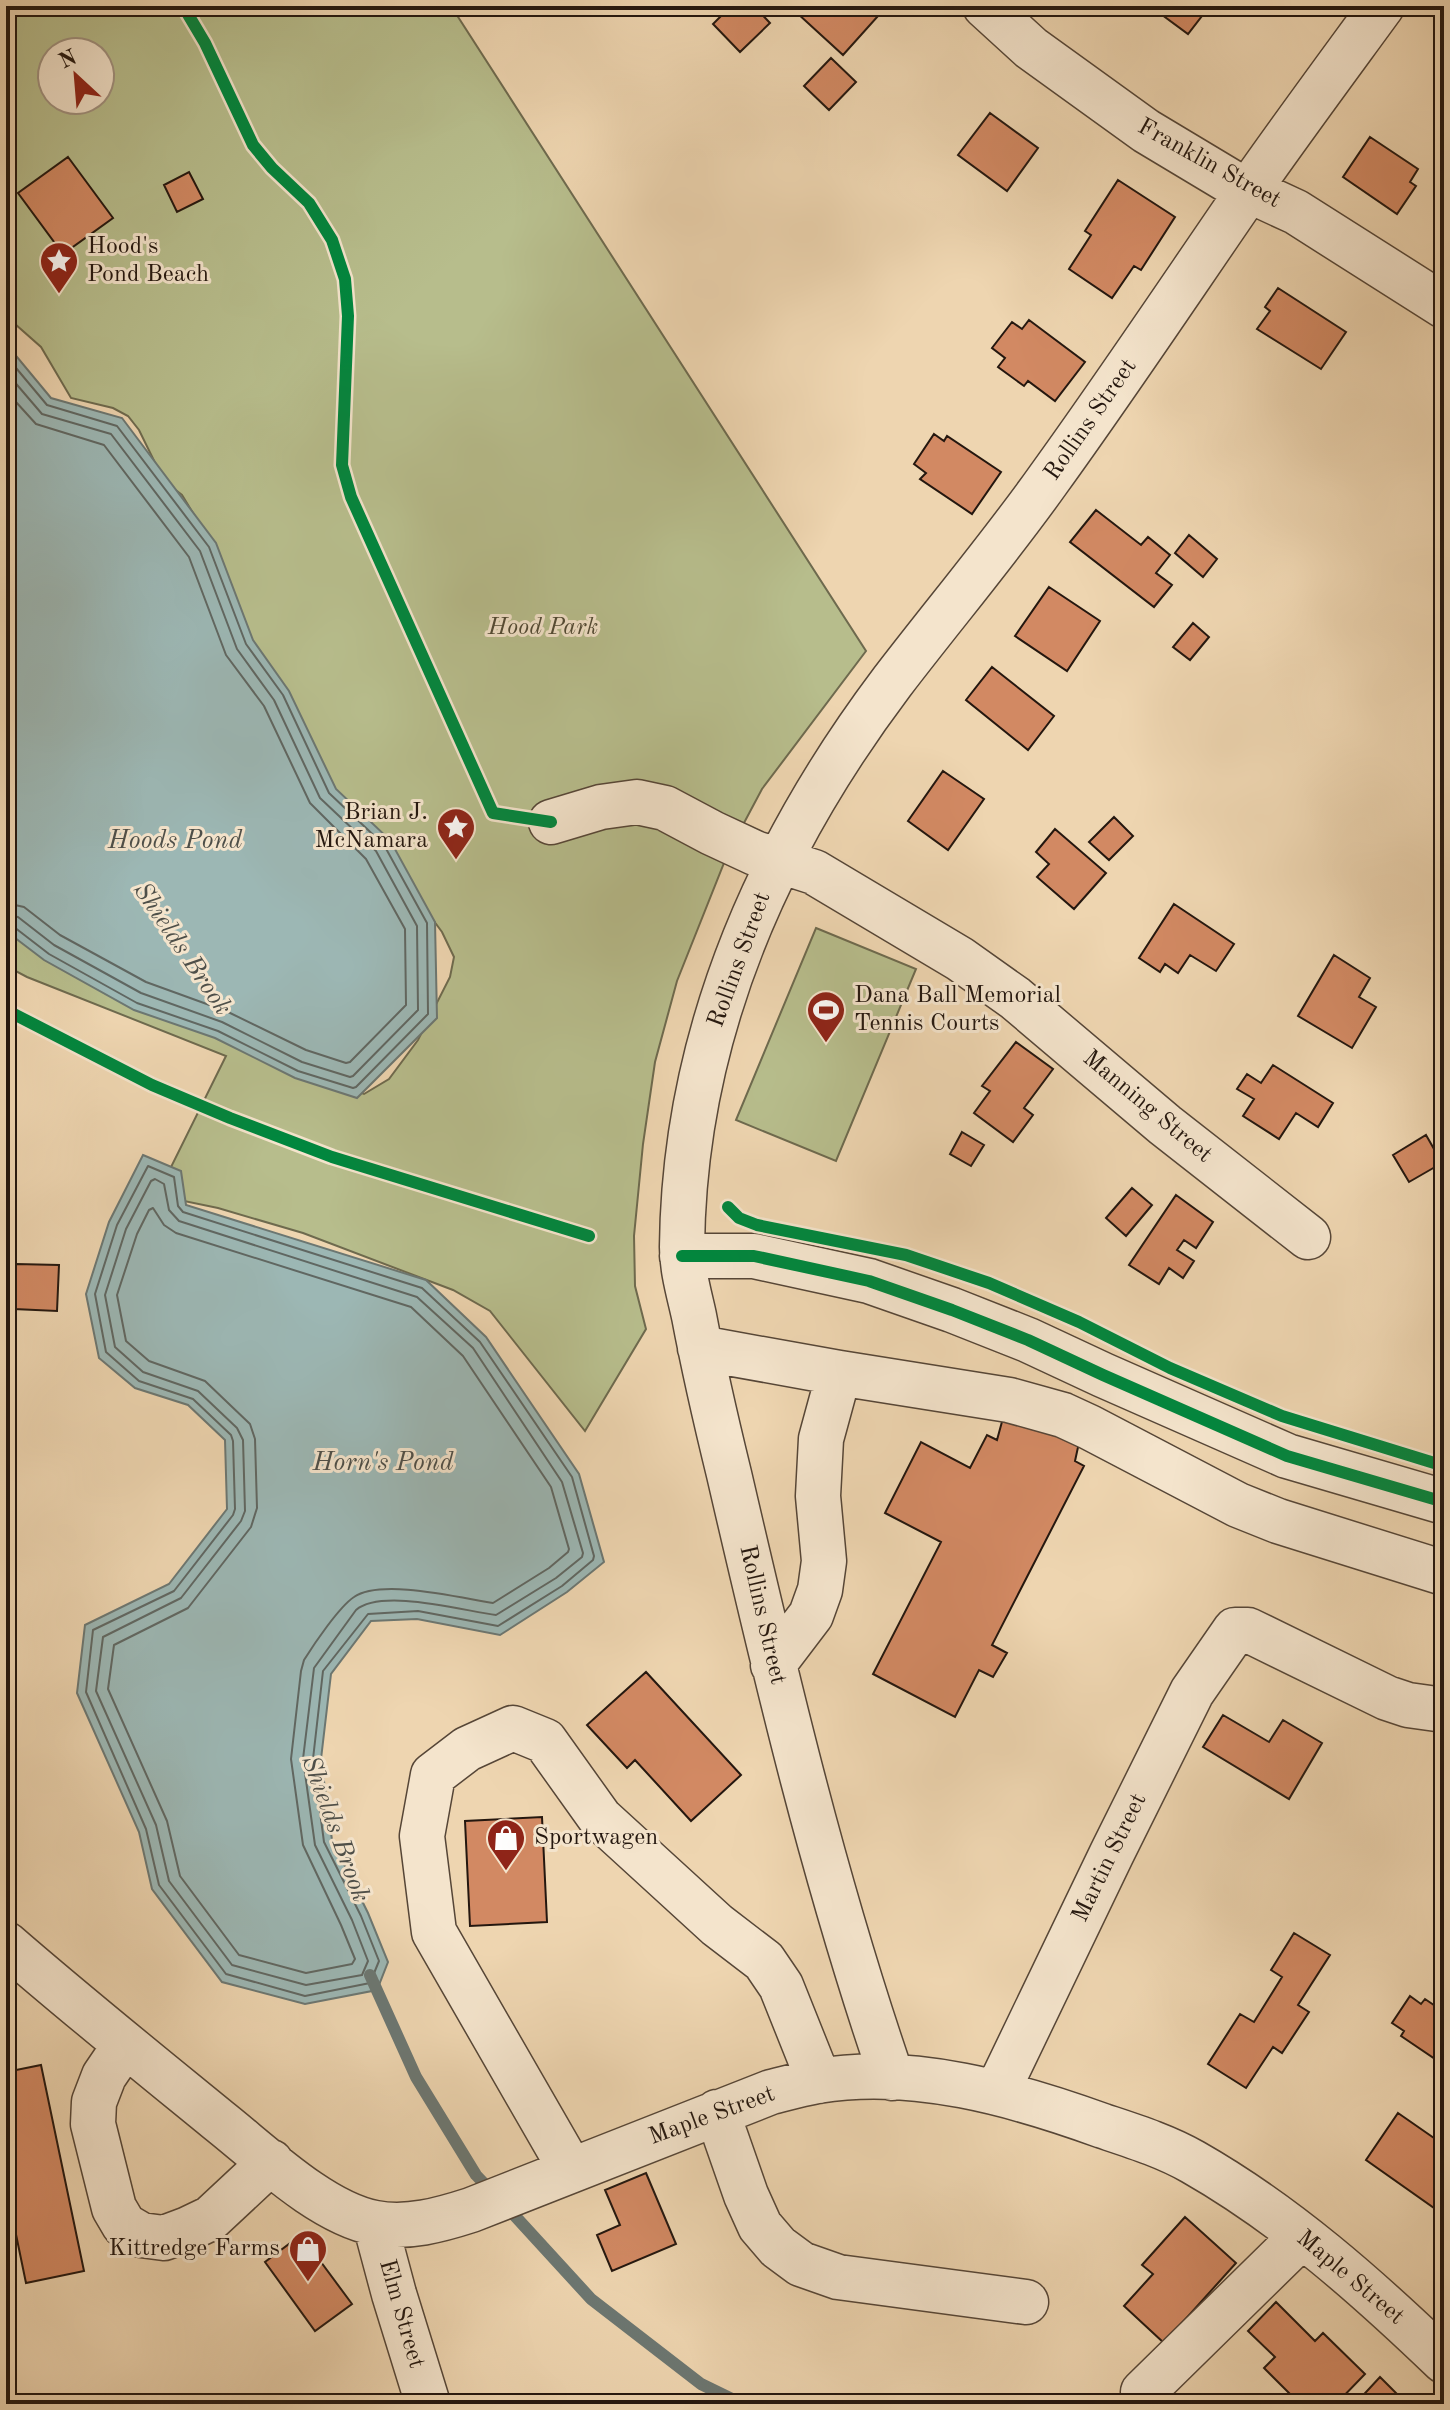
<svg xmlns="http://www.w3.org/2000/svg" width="1450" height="2410" font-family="'Old Standard TT',serif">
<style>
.green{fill:#b7bd8c;stroke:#6e6a4e;stroke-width:2;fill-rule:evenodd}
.water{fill:#9cb7b4;stroke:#6c7772;stroke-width:2}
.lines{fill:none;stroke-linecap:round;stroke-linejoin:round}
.shore{stroke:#606762;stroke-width:2}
.stream{stroke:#6c7772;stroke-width:12}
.building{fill:#d28963;stroke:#24170f;stroke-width:2}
.minor-casing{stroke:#564637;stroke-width:47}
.minor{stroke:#f4e4cc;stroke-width:44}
.cycleway-casing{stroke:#f4e4cc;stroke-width:17}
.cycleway{stroke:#00873e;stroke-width:12}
.labels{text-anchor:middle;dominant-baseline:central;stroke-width:6;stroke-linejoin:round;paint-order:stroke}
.street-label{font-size:24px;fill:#24170f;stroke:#f4e4cc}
.poi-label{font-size:24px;fill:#24170f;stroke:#f4e4cc;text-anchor:start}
.park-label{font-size:24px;font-style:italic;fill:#504934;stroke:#f4e4cc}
.water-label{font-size:26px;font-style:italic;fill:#4e4f49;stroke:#f4e4cc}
</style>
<rect width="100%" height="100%" fill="#eed5b0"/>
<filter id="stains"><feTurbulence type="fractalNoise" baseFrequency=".0025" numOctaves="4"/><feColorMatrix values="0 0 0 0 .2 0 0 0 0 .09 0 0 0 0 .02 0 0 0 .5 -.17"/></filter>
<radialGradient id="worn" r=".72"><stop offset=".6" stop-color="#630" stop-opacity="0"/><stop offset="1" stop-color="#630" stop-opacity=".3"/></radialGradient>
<path class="green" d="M6,6H451L866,651L762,789L728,853L677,981L655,1062L643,1144L634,1236L635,1286L646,1329L585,1431L490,1311L453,1290L303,1233L218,1208L179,1200L171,1167L226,1056L27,977L6,966V928L263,1054L364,1094L389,1079L418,1040L450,977L454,957L442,932L393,866L357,831L250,640L196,518L182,495L164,481L139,430L128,416L113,408L71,398L41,347L6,316ZM52,52H100V100H52Z
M816,928L916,969L836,1161L736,1120Z"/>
<path class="water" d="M6,340L12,351L51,398L122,418L216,543L253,640L289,691L336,789L390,840L435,922L437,1018L357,1098L295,1078L215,1038L134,1010L44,960L6,931Z
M143,1155L181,1171L186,1205L426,1280L486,1337L579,1474L604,1562L567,1592L500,1635L417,1619L371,1621L331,1674L321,1759L332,1840L368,1913L388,1962L377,1990L305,2004L222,1982L152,1889L139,1832L77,1693L85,1625L169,1584L227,1509L225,1440L188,1405L135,1388L99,1358L86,1294L109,1222Z"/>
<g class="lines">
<path class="shore" d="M6,356L47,405L117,426L209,547L246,644L283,695L329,793L384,845L427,923L428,1014L356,1087L353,1088L298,1071L218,1031L137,1003L49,954L14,927L6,925
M6,372L42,414L111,434L200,551L237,649L274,700L320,798L376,851L417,926L418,1010L353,1076L350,1077L302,1062L222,1022L141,993L54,945L18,917L6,915
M6,391L36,424L104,445L189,557L226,655L264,706L310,803L366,859L405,929L406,1005L350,1062L346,1063L306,1050L226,1011L146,982L60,935L24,907L6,903
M148,1166L174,1177L178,1206L183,1212L422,1288L480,1342L572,1477L594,1556L593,1560L562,1586L498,1626L418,1611L368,1614L323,1671L313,1759L324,1842L361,1916L379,1961L370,1983L305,1996L226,1974L159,1885L146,1829L86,1692L93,1630L174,1591L233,1515L235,1509L233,1441L231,1435L193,1399L139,1381L106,1352L95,1294L117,1225Z
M155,1179L164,1184L169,1210L179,1221L417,1297L473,1348L562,1482L583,1553L582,1557L556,1578L496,1615C464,1611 382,1588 356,1610L314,1668L303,1759L315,1845L352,1920L368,1961L362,1975L306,1985L232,1965L169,1881L156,1825L96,1691L103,1637L181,1598L241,1521L245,1511L243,1440L237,1428L198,1391L143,1372L115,1347L105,1295L126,1229L151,1181Z
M153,1208L164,1225L176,1233L411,1307L463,1356L551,1487L569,1549L568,1552L549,1568L493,1603C461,1598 381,1578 354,1597C339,1607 314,1644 304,1660L301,1671L291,1759L303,1845L341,1925L355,1959L352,1964L306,1973L239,1955L180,1876L167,1821L108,1689L114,1645L188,1608L251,1527L257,1508L255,1439L250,1424L205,1381L149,1361L126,1341L117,1295L137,1234L149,1210Z"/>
<path class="stream" d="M370,1975L416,2077L476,2175L492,2192
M505,2205L591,2299L701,2384L742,2404"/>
</g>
<path class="building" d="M731,6H754L770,23L740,52L713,24Z
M804,6H887L843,55L797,13Z
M1150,6H1219L1215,12L1209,7L1188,34Z
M831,58L856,82L829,110L804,86Z
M990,113L1038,148L1007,191L958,155Z
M1370,137L1418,169L1410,182L1416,186L1397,214L1343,177Z
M68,157L113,218L63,254L18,193Z
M189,172L203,199L177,212L164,185Z
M1118,180L1175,217L1141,270L1134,266L1112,298L1069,269L1091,235L1085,231Z
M1278,288L1346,332L1321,369L1257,329L1270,311L1265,307Z
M1029,320L1085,362L1055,401L1028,381L1024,386L998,367L1005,358L992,348L1012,322L1022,329Z
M934,434L944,441L947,436L1001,472L972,514L920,479L926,473L914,464Z
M1096,510L1141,545L1148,537L1170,555L1156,573L1172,585L1154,607L1070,542Z
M1189,535L1217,559L1203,577L1175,553Z
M1049,587L1100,621L1067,671L1015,636Z
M1193,623L1209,637L1190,660L1173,647Z
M992,667L1054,716L1028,750L966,700Z
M943,771L984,799L948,850L908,821Z
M1114,817L1133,836L1109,860L1089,842Z
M1055,829L1106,873L1074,909L1037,877L1049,864L1036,852Z
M1174,904L1234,944L1216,971L1190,955L1178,973L1165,964L1160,972L1139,958Z
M1334,955L1370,978L1359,997L1376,1007L1352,1048L1298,1016Z
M1016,1042L1053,1069L1024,1108L1033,1115L1013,1142L974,1113L990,1091L982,1086Z
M1273,1065L1333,1103L1318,1127L1296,1113L1279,1139L1243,1116L1254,1099L1237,1089L1247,1074L1261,1083Z
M962,1132L984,1145L971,1166L950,1154Z
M1426,1135L1442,1163L1409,1182L1393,1155Z
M1132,1188L1152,1205L1126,1236L1106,1218Z
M1176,1195L1213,1222L1196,1248L1184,1240L1177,1250L1194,1261L1183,1278L1169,1268L1159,1284L1129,1265Z
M16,1264L59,1265L57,1311L14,1309Z
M1003,1418L1080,1438L1075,1461L1084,1466L992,1645L1007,1653L993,1677L979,1670L955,1717L873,1674L941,1542L885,1513L921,1442L970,1468L987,1435L997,1440Z
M646,1672L741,1775L691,1821L635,1760L627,1768L587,1725Z
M1223,1715L1269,1742L1283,1720L1322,1743L1289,1799L1203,1747Z
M542,1817L547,1922L470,1926L465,1821Z
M1294,1933L1330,1955L1298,2005L1309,2012L1282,2053L1273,2047L1246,2088L1208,2064L1240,2014L1254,2022L1282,1977L1271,1970Z
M1410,1996L1421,2004L1425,1999L1444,2012V2065L1401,2036L1404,2031L1392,2023Z
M41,2065L84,2271L26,2283L6,2186V2072Z
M1398,2113L1444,2145V2215L1366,2160Z
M646,2173L676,2244L612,2271L597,2235L620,2225L605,2190Z
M1185,2217L1236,2263L1164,2343L1124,2306L1153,2274L1142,2265Z
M301,2235L352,2304L315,2331L265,2262Z
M1276,2302L1315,2341L1323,2333L1365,2374L1336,2404H1324L1319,2399L1314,2404H1300L1264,2368L1275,2357L1248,2331Z
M1380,2377L1407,2404H1355Z"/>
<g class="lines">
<g class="minor-casing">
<path id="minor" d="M985,6L1031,48L1146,131L1231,182L1296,212L1444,306
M551,822L601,807L637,802L665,808L712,833L755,853L814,872L960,959L1015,998L1165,1125L1308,1237
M682,1256H754L869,1281L952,1310L1028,1340L1103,1375L1287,1456L1444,1502
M700,1348L839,1373L1009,1400L1063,1415L1089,1427L1238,1505L1278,1521L1444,1573
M773,1665L811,1615L820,1590L824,1561L818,1496L821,1439L839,1373
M6,1944C75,2004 147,2062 218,2120C260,2153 321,2213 375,2223C408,2229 440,2220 471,2210L771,2092C787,2088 802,2084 818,2081C912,2065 1015,2094 1103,2126C1133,2136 1165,2146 1193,2162C1286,2215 1367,2287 1444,2361
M125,2045L104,2076L94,2102L93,2124L114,2208L124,2225L141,2235L164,2238L188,2229L211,2218L271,2162
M892,2078C824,1881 776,1677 729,1474C716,1421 704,1369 694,1316C689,1293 682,1270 682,1247C684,1037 767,848 892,682C944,614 999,549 1048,480C1116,386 1180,290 1246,194C1290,131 1336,69 1382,6
M997,2092L1112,1853L1192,1692L1235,1630H1248L1387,1698L1408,1705L1444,1710
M717,2112L746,2195L760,2226L778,2247L801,2264L838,2277L1026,2302
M571,2170L434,1932L422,1836L433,1775L467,1749L513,1728L545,1741L600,1818L717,1925L764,1961L781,1986L819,2081
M375,2223L394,2294L428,2404
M1143,2392L1302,2236"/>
</g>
<use href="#minor" class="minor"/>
<g class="cycleway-casing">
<path id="cycleway" d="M183,6L205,43L253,145L272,168L309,203L332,240L345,279L348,316L342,465L351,497L493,813L551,822
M6,1010L152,1085L230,1118L332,1157L589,1236
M728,1207L739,1218L757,1225L906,1255L989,1283L1079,1322L1170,1368L1282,1416L1444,1466
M682,1256H754L869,1281L952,1310L1028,1340L1103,1375L1287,1456L1444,1502"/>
</g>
<use href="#cycleway" class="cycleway"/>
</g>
<defs>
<g id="sight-pin" transform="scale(2)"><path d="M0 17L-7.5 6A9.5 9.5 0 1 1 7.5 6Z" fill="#8f2418" stroke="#f4e4cc"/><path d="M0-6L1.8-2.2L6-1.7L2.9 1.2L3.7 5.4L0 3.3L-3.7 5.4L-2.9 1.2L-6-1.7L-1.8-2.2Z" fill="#fff"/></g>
<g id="stadium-pin" transform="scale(2)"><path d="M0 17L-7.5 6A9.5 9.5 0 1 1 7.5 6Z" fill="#8f2418" stroke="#f4e4cc"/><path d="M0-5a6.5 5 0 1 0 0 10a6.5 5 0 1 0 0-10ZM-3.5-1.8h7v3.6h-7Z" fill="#fff"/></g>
<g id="shop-pin" transform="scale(2)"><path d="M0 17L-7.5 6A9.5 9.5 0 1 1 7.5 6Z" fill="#8f2418" stroke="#f4e4cc"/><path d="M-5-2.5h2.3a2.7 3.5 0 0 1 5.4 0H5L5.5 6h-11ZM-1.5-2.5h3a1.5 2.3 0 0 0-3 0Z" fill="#fff"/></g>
</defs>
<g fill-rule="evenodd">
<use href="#sight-pin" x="59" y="261"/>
<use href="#sight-pin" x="456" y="827"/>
<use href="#stadium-pin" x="826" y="1010"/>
<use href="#shop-pin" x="506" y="1838"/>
<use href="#shop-pin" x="308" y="2249"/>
</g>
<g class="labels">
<g class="street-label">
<text transform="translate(1209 164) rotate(29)">Franklin Street</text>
<text transform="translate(1091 420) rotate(-55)">Rollins Street</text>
<text transform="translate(740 960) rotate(-70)">Rollins Street</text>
<text transform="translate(1147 1107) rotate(40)">Manning Street</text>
<text transform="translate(762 1615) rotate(77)">Rollins Street</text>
<text transform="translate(1110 1858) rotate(-64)">Martin Street</text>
<text transform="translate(712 2116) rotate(-20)">Maple Street</text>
<text transform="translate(1350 2278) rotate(40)">Maple Street</text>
<text transform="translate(401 2314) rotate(74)">Elm Street</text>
</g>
<g class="poi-label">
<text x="87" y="247">Hood's<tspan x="87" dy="28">Pond Beach</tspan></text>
<text x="428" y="813" text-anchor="end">Brian J.<tspan x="428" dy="28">McNamara</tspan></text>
<text x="854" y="996">Dana Ball Memorial<tspan x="854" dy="28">Tennis Courts</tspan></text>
<text x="534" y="1838">Sportwagen</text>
<text x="280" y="2249" text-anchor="end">Kittredge Farms</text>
</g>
<g class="park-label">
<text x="543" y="628">Hood Park</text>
</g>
<g class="water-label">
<text x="175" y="841">Hoods Pond</text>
<text transform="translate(182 949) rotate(56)">Shields Brook</text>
<text x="383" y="1463">Horn's Pond</text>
<text transform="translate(335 1829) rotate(70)">Shields Brook</text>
</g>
</g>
<rect width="1450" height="2410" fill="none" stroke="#eed5b0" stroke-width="32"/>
<rect x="8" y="8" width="1434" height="2394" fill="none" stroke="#24170f" stroke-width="4"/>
<rect x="16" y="16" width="1418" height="2378" fill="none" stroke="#24170f" stroke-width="2"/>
<g transform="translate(76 76) rotate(334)"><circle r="38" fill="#f4e4cc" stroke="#a19280" stroke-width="2"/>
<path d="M0-6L14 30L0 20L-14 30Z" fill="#8f2418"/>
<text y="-12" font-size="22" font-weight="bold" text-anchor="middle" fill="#24170f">N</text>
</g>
<rect width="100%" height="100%" filter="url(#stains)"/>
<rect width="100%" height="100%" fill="url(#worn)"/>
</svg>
